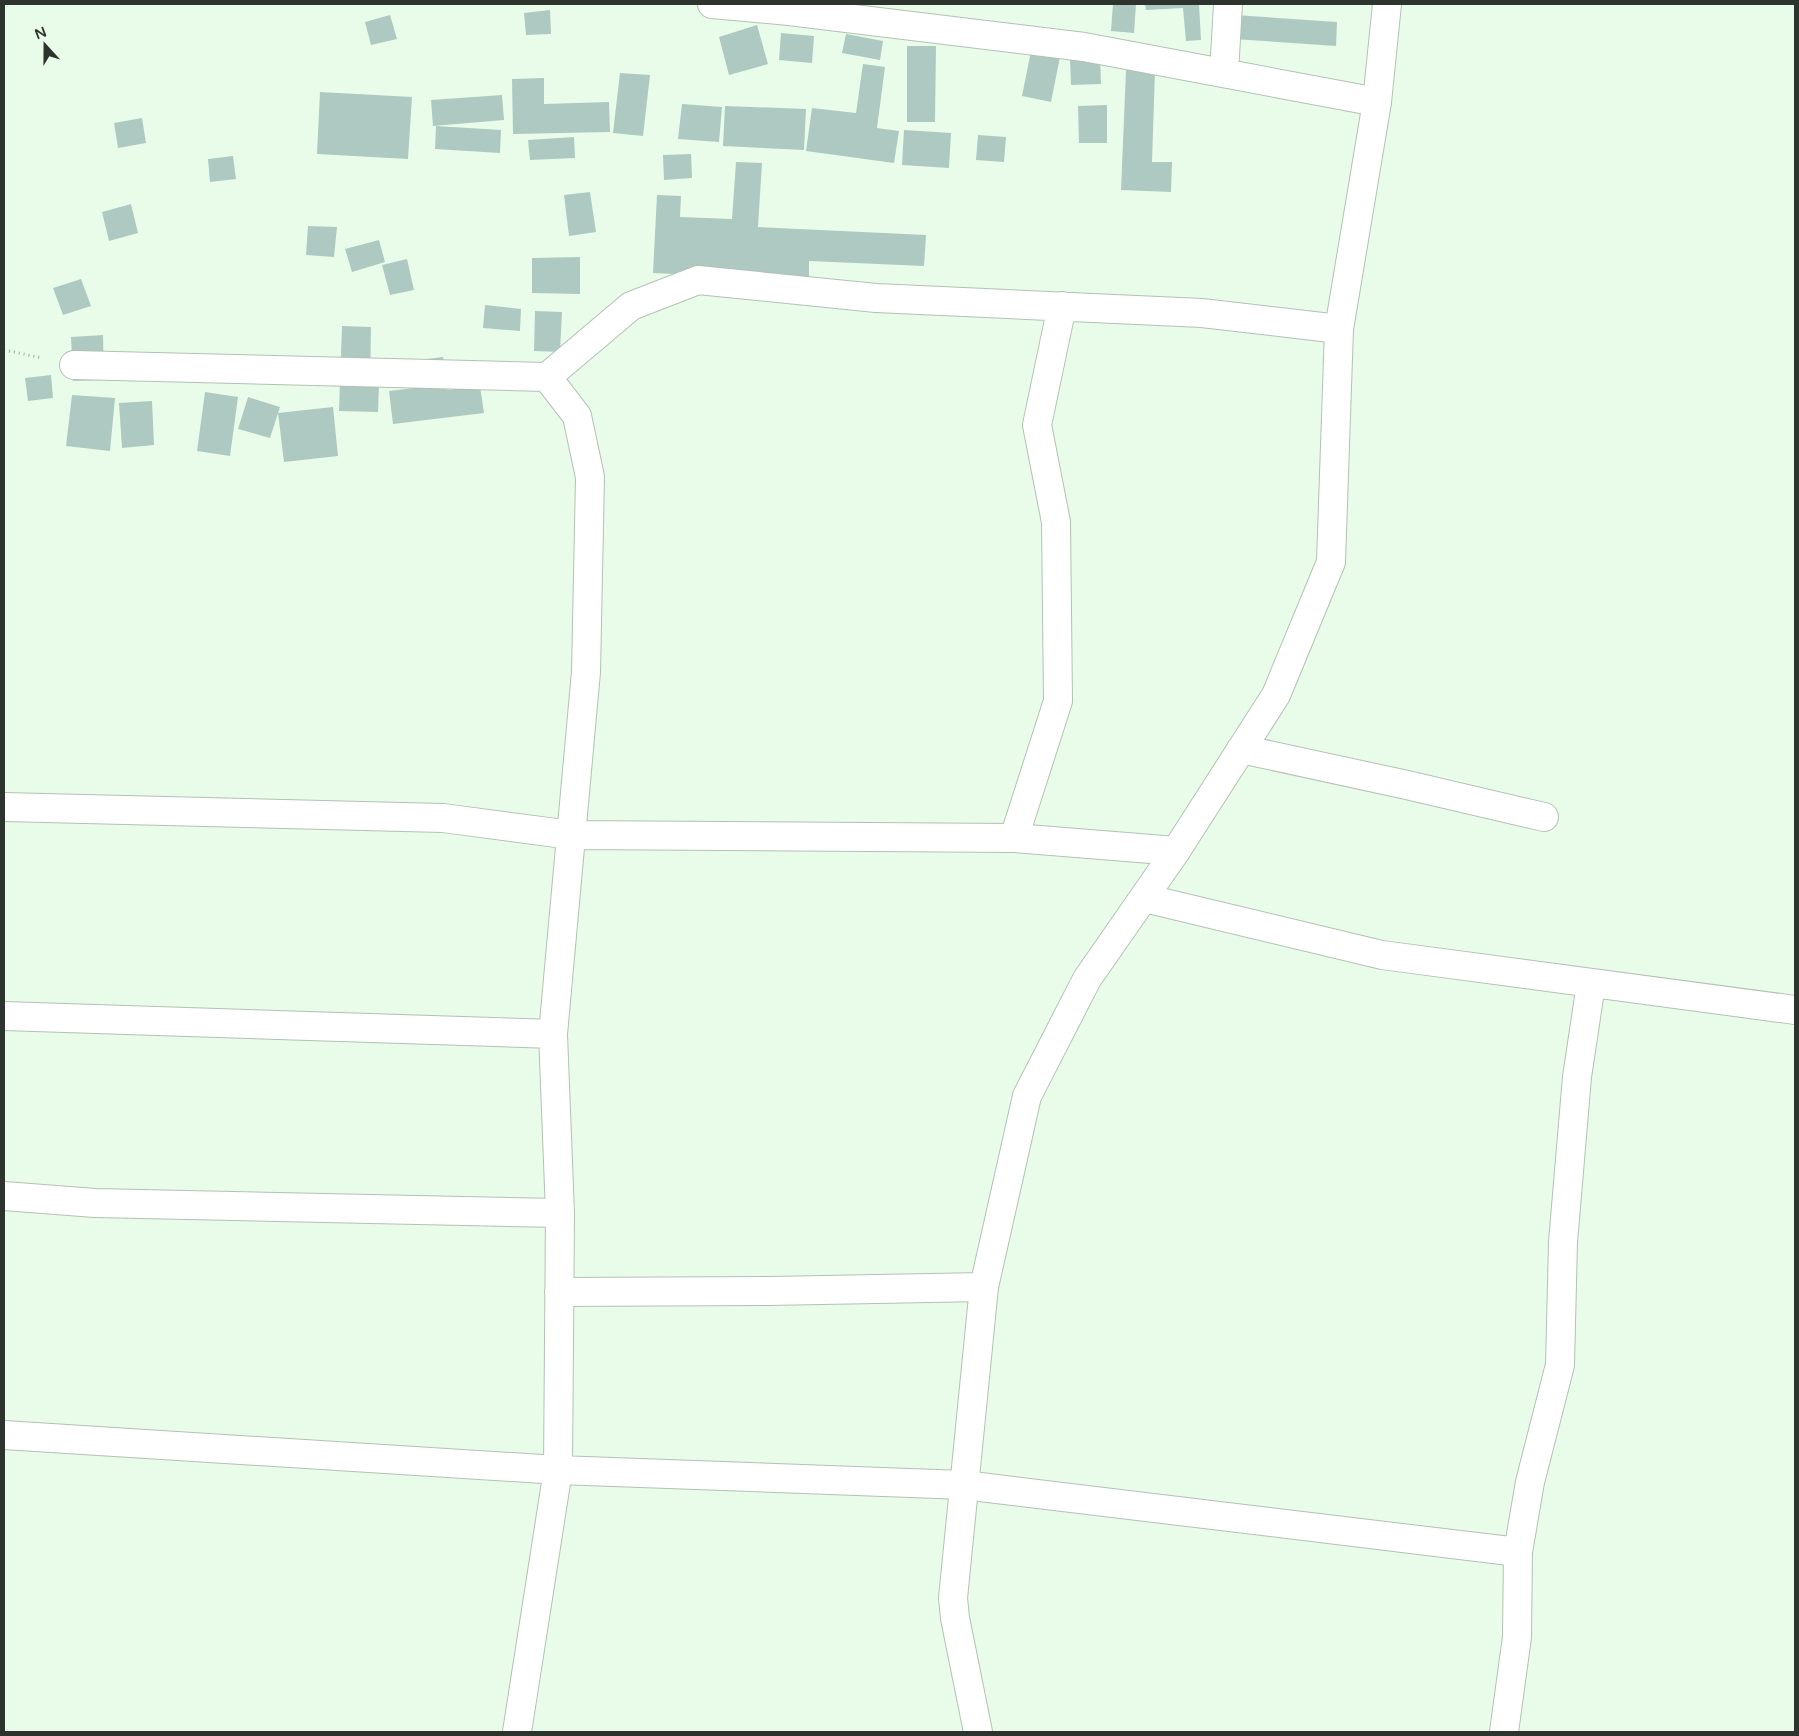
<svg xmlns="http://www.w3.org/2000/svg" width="1799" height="1736" font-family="'Varela Round',sans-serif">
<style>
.building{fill:#aec9c2}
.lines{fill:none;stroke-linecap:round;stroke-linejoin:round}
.minor-casing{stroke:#b1c2b2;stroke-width:30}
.tertiary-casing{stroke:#b1c2b2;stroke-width:30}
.path{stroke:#9aa89a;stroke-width:3;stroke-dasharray:1 4;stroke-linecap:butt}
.minor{stroke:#fff;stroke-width:28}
.tertiary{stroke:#fff;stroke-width:28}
</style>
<rect width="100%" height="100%" fill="#e9fcea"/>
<path class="building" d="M1113,4H1136L1134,33L1111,31Z
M1145,4H1199L1201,40L1186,41L1183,8L1146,10Z
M550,10L551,34L526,35L524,13Z
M390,15L397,39L371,45L365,22Z
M1235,15L1337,22L1336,46L1234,39Z
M757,25L768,64L729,75L719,37Z
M781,33L814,36L812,63L779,60Z
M846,34L883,41L880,60L842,53Z
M907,46H936L935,122H907Z
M1031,51L1060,57L1051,102L1022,96Z
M1100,57L1101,84L1071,85L1070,59Z
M863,64L885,67L877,128L899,131L894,163L806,151L812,108L856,113Z
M1126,70L1155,71L1152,162H1172L1171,192L1121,190Z
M620,73L650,75L643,136L613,133Z
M544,78V104L609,102L610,132L513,134L512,79Z
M320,92L412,97L408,159L317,154Z
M502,95L504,120L433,126L431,100Z
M682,104L722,107L719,142L678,139Z
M1107,105V143H1079L1078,106Z
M725,106L806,109L804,150L723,146Z
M142,118L146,143L118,148L114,123Z
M436,126L501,130L500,153L435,149Z
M904,130L951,133L949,168L902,165Z
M978,135L1006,137L1004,162L976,160Z
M574,137L575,158L530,160L528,140Z
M691,154L692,178L664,180L663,155Z
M233,156L236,179L210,182L208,159Z
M736,162L762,163L758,227L926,235L924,266L809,261V280L653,273L657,195L681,196L680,217L732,219Z
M590,192L596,232L569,236L564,195Z
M131,204L138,233L109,241L102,212Z
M308,226L337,227L334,257L306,255Z
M379,240L385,262L352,272L345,249Z
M580,257V294L532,293V258Z
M407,259L414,290L390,295L382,265Z
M81,279L91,306L63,315L53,288Z
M485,305L521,309L520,331L483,328Z
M535,311L562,312L560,352L534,351Z
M342,326L371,327L370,385H379L378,412L339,411Z
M103,335L104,380L73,381L71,337Z
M443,357L447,390L480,386L484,413L393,424L389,391L422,387L419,360Z
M51,375L53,398L28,401L25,378Z
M205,392L238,397L230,456L197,451Z
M72,395L115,398L110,451L66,446Z
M248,397L280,407L270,438L238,429Z
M152,401L154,445L122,448L119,403Z
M333,407L338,456L284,462L278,413Z"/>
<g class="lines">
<g class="minor-casing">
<path id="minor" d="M712,4L789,11L1084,47L1377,102
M1224,73L1228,4
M74,365L547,377L631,306L698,280L876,298L1202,313L1339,329
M1241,749L1407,785L1544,817
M4,807L443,818L571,835L1014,838L1176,851
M1014,838L1058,701L1056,522L1037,425L1062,306
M1144,898L1382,955L1795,1010
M4,1016L553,1034
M4,1196L95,1203L560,1213
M559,1292L769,1291L984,1287
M4,1435L558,1470L964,1485L1518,1552
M517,1732L558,1470L560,1213L553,1034L586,672L590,477L577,416L547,377
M1504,1732L1517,1637L1518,1552L1530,1482L1560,1365L1563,1242L1577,1077L1591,984"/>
</g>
<g class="tertiary-casing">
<path id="tertiary" d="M978,1732L955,1618L953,1598L984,1287L1027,1096L1087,979L1176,851L1276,695L1331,562L1339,329L1377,102L1387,4"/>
</g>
<path class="path" d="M4,350L42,358"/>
<use href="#minor" class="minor"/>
<use href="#tertiary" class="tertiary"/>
</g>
<rect width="1799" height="1736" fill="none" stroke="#2d342d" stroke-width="10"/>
<g transform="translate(45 45) rotate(339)" stroke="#e9fcea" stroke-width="4" paint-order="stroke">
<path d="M0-4L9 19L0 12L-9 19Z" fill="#2d342d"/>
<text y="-8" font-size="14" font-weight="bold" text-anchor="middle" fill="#2d342d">N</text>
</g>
</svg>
